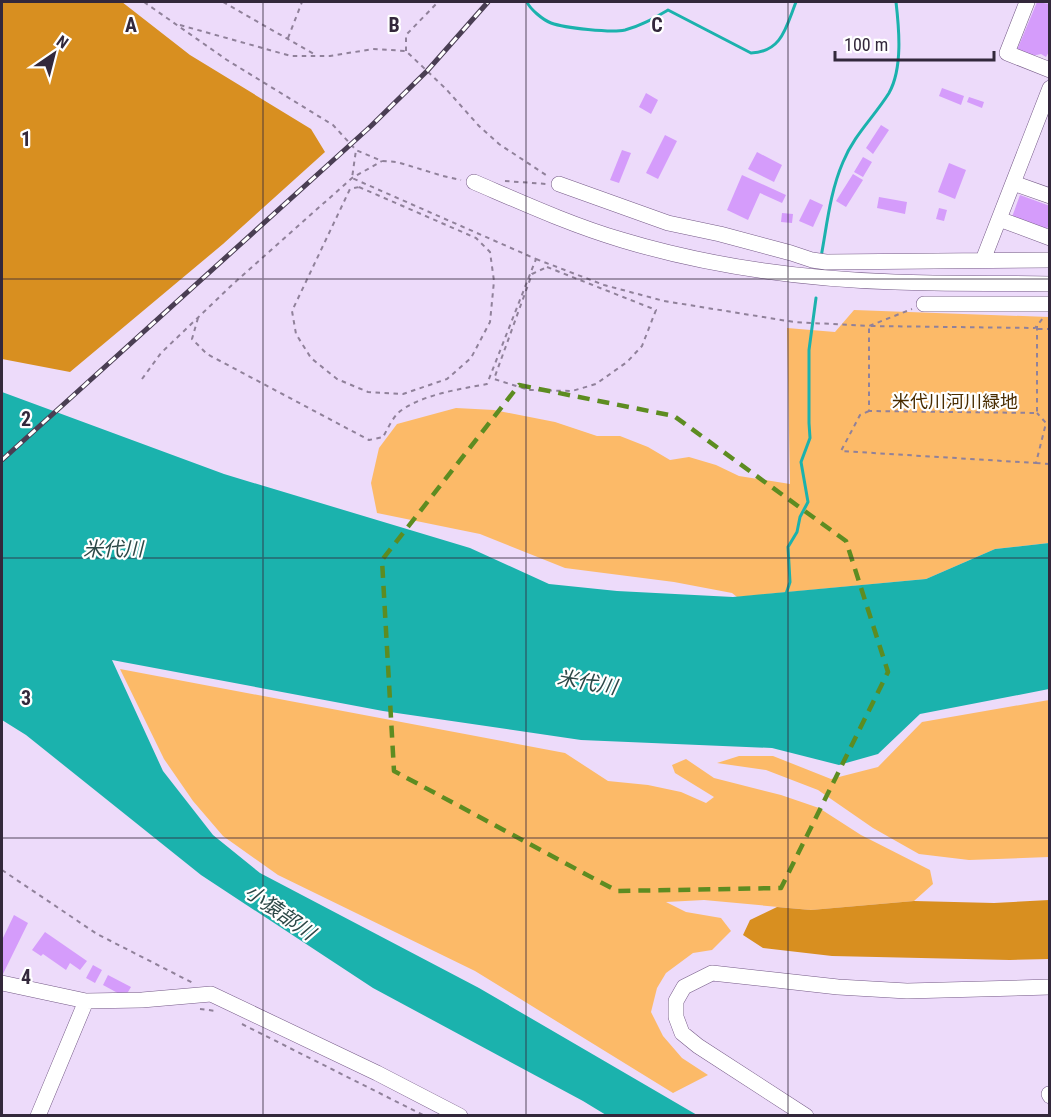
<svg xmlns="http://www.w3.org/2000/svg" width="1051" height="1117" font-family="'Roboto Condensed','Noto Sans JP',sans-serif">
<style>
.green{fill:#fcba68}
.forest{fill:#d88f20}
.water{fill:#1bb2ad}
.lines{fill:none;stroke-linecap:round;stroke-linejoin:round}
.stream{stroke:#1bb2ad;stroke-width:3}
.building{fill:#d59cfb}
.minor-casing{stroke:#755a87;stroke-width:16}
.path{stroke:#90819a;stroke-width:2;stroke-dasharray:4.5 4.5;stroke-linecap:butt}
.minor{stroke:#fff;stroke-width:15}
.rail-casing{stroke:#4a3e53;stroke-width:5}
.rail{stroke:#fff;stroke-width:3;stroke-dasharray:9;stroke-linecap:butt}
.marked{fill:none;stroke:#5d8c21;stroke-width:4.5;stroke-dasharray:12 8;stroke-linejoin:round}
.grid{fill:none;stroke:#33283b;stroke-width:1.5;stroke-opacity:0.55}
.labels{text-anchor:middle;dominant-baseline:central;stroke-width:4.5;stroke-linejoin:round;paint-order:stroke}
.park-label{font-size:18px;fill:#492c00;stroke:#fff}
.water-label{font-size:20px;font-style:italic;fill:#2c4847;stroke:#fff}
.grid-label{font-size:20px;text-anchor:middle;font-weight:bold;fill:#33283b;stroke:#fff;stroke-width:4.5;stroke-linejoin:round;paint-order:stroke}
</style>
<rect width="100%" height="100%" fill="#eddbfa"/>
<path class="green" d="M854,310L1049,317V543L995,549L926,579L737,597L732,593L674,582L565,568L480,534L377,513L371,483L379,448L397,424L456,408L494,410L555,422L597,436H620L648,447L670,460L689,457L716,465L739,476L790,484L787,328L835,332Z
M120,669L565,753L608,781L648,785L681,792L706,803L714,797L675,773L672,765L686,759L714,778L781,795L819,808L861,835L930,870L933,884L914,901L811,910L704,900L666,902L686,912L721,918L731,931L712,950L693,953L666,973L657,988L651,1012L663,1036L682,1058L708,1075L673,1093L475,971L278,875L223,836L193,801L164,759Z
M1049,700V857L969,860L919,854L873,828L818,790L766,770L717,763L739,756H773L831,779L878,767L922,722Z"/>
<path class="forest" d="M2,2H122L190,55L311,129L325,152L223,244L70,372L2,359Z
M1049,900V959L1010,960L832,956L763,948L743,935L750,920L777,907L811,910L914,901L994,903Z"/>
<path class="water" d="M2,392L224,474L470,548L549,584L617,591L733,597L926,579L995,549L1049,543V689L920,714L878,754L839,765L772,748L581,740L383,711L112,660L163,771L213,835L260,873L479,988L697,1115H606L583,1101L373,988L201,875L26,735L2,720Z"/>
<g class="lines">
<path class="stream" d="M527,2C530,9 543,20 551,23C565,28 611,33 625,30C641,26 654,18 668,10L751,53C782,52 786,27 796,2
M821,257C827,225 830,192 843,162C854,135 874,117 889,93C903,68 899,28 896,2
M786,594L790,582L788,547L797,532L800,517L808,502L801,462L810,438L809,423V350L816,298"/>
</g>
<path class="building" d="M1037,2L1050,4V50L1046,57L1041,54L1032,56L1017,50Z
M942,88L964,96L961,105L939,96Z
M646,93L658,100L651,114L639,107Z
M969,97L984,102L982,108L967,102Z
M881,125L889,130L873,154L866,148Z
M665,135L677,141L658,179L646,173Z
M622,150L631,153L619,183L610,180Z
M757,152L782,165L774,182L748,169Z
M863,157L872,162L863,177L854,172Z
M949,163L966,170L955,199L938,192Z
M853,174L863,180L846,207L836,201Z
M742,175L786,195L782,203L760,193L748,220L727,210Z
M1020,195L1050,206V225L1045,230L1012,217Z
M879,197L907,202L905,214L877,208Z
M810,199L823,205L813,227L799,221Z
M939,208L947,210L944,221L936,219Z
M782,213L793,214L792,223L781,222Z
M14,915L28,923L2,976V940Z
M45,932L87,961L80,970L70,963L66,970L43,954L41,956L32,950Z
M93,965L102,970L95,983L86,978Z
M108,975L131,987L125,997L103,985Z"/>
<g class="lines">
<g class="minor-casing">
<path id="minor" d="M1027,2L1007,53L1050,70
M474,182C523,203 571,225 622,240C708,266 805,279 895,282C946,284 998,283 1050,284
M1013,183L1050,196
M559,184L668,223L720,234L791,253L812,260L826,262L1050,260
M999,219L1050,238
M983,260L1050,88
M924,304H1050
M2,983L86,1001L142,1000L211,994L377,1073L460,1116
M1049,1094L1050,1096
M38,1116L86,1001
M806,1116L698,1046L682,1033L676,1017V1001L684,987L712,973L838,987L907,991L1050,987"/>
</g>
<path class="path" d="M144,2L227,60L333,125L356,150L382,161L397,162L443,176L461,180
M223,2L314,54
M180,25L291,56H330L373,49L406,51L446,89L479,126L499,144L549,177
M288,38L302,2
M406,51V35L438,2
M505,181L547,184
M359,187L476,238L490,252L494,281L490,322L471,358L447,379L403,394L368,392L337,379L311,358L296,334L292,311L350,189Z
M536,259L604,285L664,301L794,322L869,326L912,309
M547,267L656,310L642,346L627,362L596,384L572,391L529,390L494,379L532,274Z
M198,318L192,339L207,354L369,440L383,437C387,430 392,419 398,413C419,395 460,389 487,384L536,259L352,178L356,150
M1037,326V413L869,411V326L1035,328L1043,318
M1038,329H1050
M142,379L161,353L234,283L352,178L382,161
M869,411L860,415L841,451L1036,463L1046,423L1037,413
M1036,463L1050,464
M2,870L97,934L193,983
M200,1009L216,1011
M242,1024L425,1116"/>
<use href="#minor" class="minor"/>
<g class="rail-casing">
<path id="rail" d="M2,460L371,126L427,71L488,2"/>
</g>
<use href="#rail" class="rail"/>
</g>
<path class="marked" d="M519,385L674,416L846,541L888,672L781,888L617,891L394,771L382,560Z"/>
<path class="grid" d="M263,2V1116M526,2V1116M788,2V1116M2,279H1050M2,558H1050M2,838H1050"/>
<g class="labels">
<g class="park-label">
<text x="955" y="401">米代川河川緑地</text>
</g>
<g class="water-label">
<text x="113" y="549">米代川</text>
<text transform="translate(587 682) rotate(10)">米代川</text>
<text transform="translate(280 912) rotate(35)">小猿部川</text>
</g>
</g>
<g class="grid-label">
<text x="131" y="32">A</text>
<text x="394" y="32">B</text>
<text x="657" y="32">C</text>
<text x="26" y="146">1</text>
<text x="26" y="426">2</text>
<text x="26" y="705">3</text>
<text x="26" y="984">4</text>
</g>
<rect width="1051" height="1117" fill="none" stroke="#33283b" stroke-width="6"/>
<g transform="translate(54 54) rotate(35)" stroke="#ffffff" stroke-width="4.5" paint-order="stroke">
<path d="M0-4.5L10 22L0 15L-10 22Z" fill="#33283b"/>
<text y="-9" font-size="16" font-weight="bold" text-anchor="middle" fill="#33283b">N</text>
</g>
<path d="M835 51v9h159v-9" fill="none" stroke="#33283b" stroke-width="3"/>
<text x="844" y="51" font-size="18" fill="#33283b" stroke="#ffffff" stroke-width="4.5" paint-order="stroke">100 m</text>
</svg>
